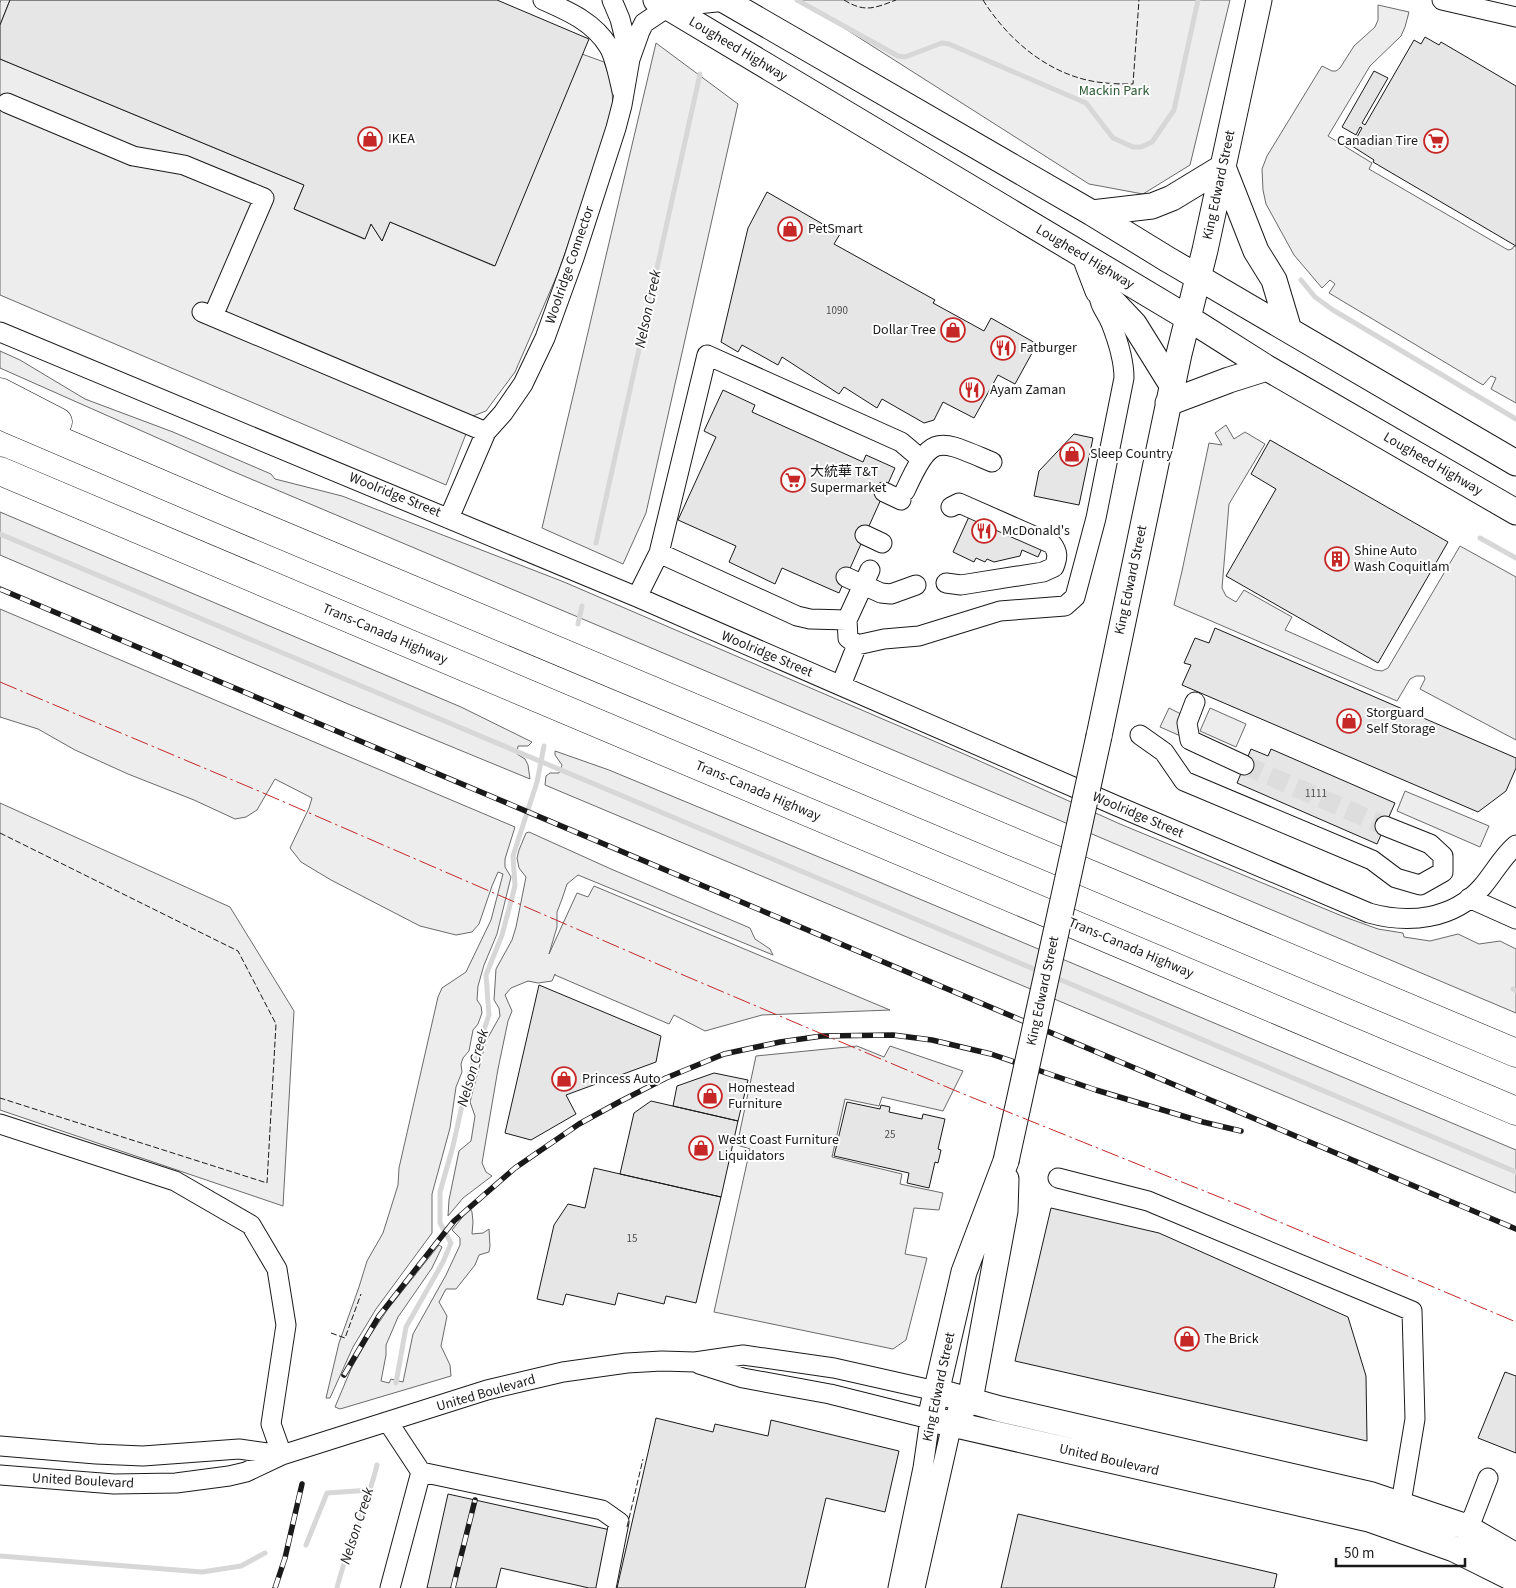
<svg xmlns="http://www.w3.org/2000/svg" width="1516" height="1588" font-family="'Source Sans 3','Noto Sans SC',sans-serif">
<style>
.built{fill:#ededed;stroke:#6a6a6a}
.lines{fill:none;stroke-linecap:round;stroke-linejoin:round}
.stream{stroke:#d7d7d7;stroke-width:5}
.building{fill:#e6e6e6;stroke:#1a1a1a}
.minor-tunnel{stroke:#ddd;stroke-width:19;stroke-dasharray:19 9;stroke-linecap:butt}
.minor-casing{stroke:#1a1a1a;stroke-width:21}
.major-casing{stroke:#1a1a1a;stroke-width:27}
.highway-casing{stroke:#1a1a1a;stroke-width:29}
.minor{stroke:#fff;stroke-width:19}
.major{stroke:#fff;stroke-width:25}
.highway{stroke:#fff;stroke-width:28}
.rail-casing{stroke:#1a1a1a;stroke-width:5.5}
.rail{stroke:#fff;stroke-width:4;stroke-dasharray:11;stroke-linecap:butt}
.major-bridge-casing{stroke:#1a1a1a;stroke-width:27;stroke-linecap:butt}
.major-bridge{stroke:#fff;stroke-width:25}
.fence{stroke:#1a1a1a;stroke-width:1;stroke-dasharray:6 2.5;stroke-linecap:butt}
.power{stroke:#c62828;stroke-width:1;stroke-dasharray:18 4 2.5 4;stroke-linecap:butt}
.labels{text-anchor:middle;dominant-baseline:central;stroke-width:4;stroke-linejoin:round;paint-order:stroke}
.number-label{font-size:11px;fill:#4d4d4d}
.street-label{font-size:14px;fill:#1a1a1a;stroke:#fff}
.park-label{font-size:14px;fill:#2b5a34;stroke:#fff}
.poi-label{font-size:14px;fill:#1a1a1a;stroke:#fff;text-anchor:start}
.water-label{font-size:15px;font-style:italic;fill:#1a1a1a;stroke:#fff}
</style>
<rect width="100%" height="100%" fill="#fff"/>
<path class="built" d="M1,0H10L0,25V3Z
M800,0H1230L1190,165L1143,194L1089,184Z
M1378,5L1409,12L1405,27L1401,36L1370,66L1328,136L1372,163L1369,169L1508,250L1512,249L1514,246L1516,247V403L1491,389L1496,378L1491,376L1483,385L1329,293L1335,284L1330,280L1322,288L1294,255L1266,204L1263,190L1262,169L1267,156L1322,66L1332,71H1336L1340,68L1354,46L1375,27L1378,20Z
M656,43L738,104L646,513L623,564L542,528Z
M582,54L604,62L612,85L613,116L558,273L515,372L486,411L473,416L446,485L0,295V59L304,185L294,209L364,239L371,224L382,241L390,222L494,266Z
M0,351L20,360L85,399L173,432L271,474L275,479L342,496L564,582L964,754L1120,824L1342,916L1378,929L1403,933L1404,937L1430,941L1458,934L1479,944L1500,941L1516,949V1013L232,471L0,368Z
M1226,425L1234,439L1245,432L1265,444L1229,504L1222,588L1226,596L1236,602L1244,590L1292,617L1285,630L1375,670L1382,671L1388,668L1460,546L1516,577V740L1420,689L1425,679L1424,676H1416L1410,679L1397,701L1174,605L1182,571L1209,443L1222,445L1215,433Z
M0,512L461,707L532,742L528,746H518L517,754L525,759L528,765L530,779L348,704L0,555Z
M0,609L515,827L505,859V867L511,877L497,934L484,965L478,986L477,1000L481,1006L482,1013L478,1024L473,1030L469,1051L463,1058L461,1064L462,1072L456,1087L450,1128L432,1194V1233L376,1309L353,1347L330,1398H326L339,1343L359,1287L367,1261L383,1233L398,1185L399,1168L438,997L442,988L466,972L491,920L503,874L498,872L492,886L479,924L472,932L456,935L420,926L331,880L301,862L290,848L309,808L312,798L275,779L257,810L246,817L235,819L194,800L128,774L75,750L38,729L0,717Z
M1169,708L1189,718L1190,740L1160,727Z
M1210,708L1246,724L1236,747L1200,731Z
M555,751L609,770L872,879L1516,1150V1193L545,785L546,776L550,773H559L562,765L555,755Z
M1405,791L1489,826L1480,847L1397,811Z
M0,803L230,907L294,1011L283,1206L0,1110Z
M529,832L611,869L750,928L755,939L770,949L773,955L578,875L567,884L562,899L557,912V927L549,954L577,893L588,897L594,886L890,1010L762,1015L705,1031L674,1015L669,1024L555,975V974L552,981L538,983L528,981L511,988L505,995L512,1011L508,1021L498,1069L482,1163L486,1172L492,1176L463,1198L448,1216L449,1200L459,1151L471,1141L475,1116L470,1102L486,1041L500,1016L499,1008L494,1000L496,969L512,940L516,927L526,877L519,868L517,858L519,850L526,833Z
M857,1046L884,1057L890,1046L963,1071L943,1111L882,1097L879,1106L845,1099L832,1157L902,1174L900,1184L943,1193L939,1210L914,1208L905,1254L927,1258L906,1340L893,1349L714,1312L750,1149L737,1145L756,1056Z
M470,1208L472,1212L473,1222L472,1234L483,1233L489,1229L490,1246L489,1252L479,1255L475,1265L456,1289H446L439,1302L447,1316L441,1346L450,1365L451,1376L340,1409L335,1407L351,1369L369,1337L388,1309L439,1245L442,1247L432,1268L398,1317L386,1345V1355L381,1381L389,1383L391,1379L403,1382L413,1334L446,1275L460,1245V1238L452,1230Z"/>
<g class="lines">
<path class="stream" d="M797,0L898,56L905,57L942,43L949,44L1086,103L1113,138L1133,147H1141L1152,142L1174,110L1198,0
M1301,280L1315,297L1333,310L1516,419
M0,534L1041,972
M1480,538L1516,558
M596,543L700,74
M578,624L582,606
M1054,977L1516,1172
M1513,989L1516,991
M396,1383L406,1327L443,1262L451,1243L440,1223V1192L453,1146L469,1074L489,1015L486,975L502,935L515,886L513,856L537,782L544,746
M306,1545L327,1493L371,1490
M0,1556L202,1572L241,1566L265,1553
M337,1588C347,1546 367,1507 377,1465"/>
</g>
<path class="building" d="M10,0H497L589,39L495,266L390,222L382,241L371,224L365,239L294,209L304,185L0,59V25Z
M1425,37L1439,45L1441,42L1516,86V246L1373,162L1374,160L1352,146L1362,128L1360,127L1356,135L1342,127L1374,71L1388,78L1362,123L1365,125L1414,40L1421,44Z
M767,192L840,234L834,244L935,300L933,303L984,331L991,318L1037,344L1015,384L998,375L974,418L943,402L934,420L924,423L882,399L877,408L844,387L839,394L782,357L778,365L742,345L738,352L721,342L748,228Z
M723,390L755,405L752,412L863,462L866,455L895,468L839,593L782,568L775,584L729,562L736,546L678,520L716,437L704,431Z
M1074,434L1093,438L1079,505L1034,496L1039,471Z
M1270,440L1448,542L1378,663L1226,576L1276,489L1251,474Z
M972,510L1045,542L1038,557L1022,550L1020,556L994,562L987,559L985,562L976,558L974,562L953,552Z
M1215,628L1516,758V768L1506,791L1478,812L1182,685L1191,665L1184,663L1195,638L1209,643Z
M1251,749L1268,756L1271,749L1395,803L1377,844L1237,783Z
M539,985L661,1036L656,1062L566,1095L576,1114L531,1140L505,1133Z
M714,1073L748,1080L738,1121L673,1106L677,1086Z
M651,1101L738,1121L721,1197L620,1174L634,1113Z
M847,1102L880,1109L881,1105L890,1107L889,1112L922,1119L923,1114L945,1119L938,1149L941,1150L938,1163L935,1162L929,1188L907,1183L909,1173L834,1156Z
M594,1168L721,1197L696,1303L666,1296L664,1304L618,1293L615,1305L566,1294L563,1305L537,1299L554,1225L568,1204L585,1208Z
M1051,1208L1159,1233L1348,1317L1366,1376L1367,1441L1015,1361Z
M1505,1372L1516,1376V1453L1478,1438Z
M656,1418L713,1432L715,1424L768,1436L771,1420L899,1451L885,1512L826,1498L805,1588H617Z
M448,1494L615,1531L602,1588H589L501,1568L496,1588H427Z
M1018,1514L1277,1574L1274,1588H1001Z"/>
<g class="lines">
<path class="minor-tunnel" d="M1244,765L1385,826"/>
<g class="minor-casing">
<path id="minor" d="M543,0C568,11 594,22 609,47C615,57 619,78 622,91
M612,0L620,19L630,59
M1442,0L1516,17
M7,103L133,156L184,165L264,198L213,316
M202,312L486,432
M0,332L637,597L1117,806L1369,913C1408,924 1453,920 1482,887C1494,873 1502,857 1516,845
M905,491C932,432 937,439 992,462
M884,492L901,500
M449,518L486,432L503,413L523,384L545,338L574,258L616,128L622,105L630,59L640,31L644,23L668,7L726,1
M865,535L882,543
M659,553L797,616L810,619L847,620L848,638L857,645L884,639L919,636L1000,611L1065,606L1075,597L1096,518L1124,378C1124,360 1118,341 1111,323C1105,309 1100,308 1098,291
M846,577L881,593L891,594L916,585
M946,583L961,585L1043,572L1054,567C1058,557 1058,552 1052,544L959,503L951,507
M637,597L659,553L707,355L901,442L921,459
M847,620L870,570
M841,685L857,645
M1195,702L1187,723L1190,740L1244,765
M1140,735L1164,752L1184,781L1372,860L1396,878L1420,885L1443,872V856L1430,844L1385,826
M1469,898L1516,919
M0,1124L175,1181L251,1225L277,1269L286,1325L271,1424L282,1455
M1058,1178L1148,1201L1412,1311L1415,1419L1403,1491L1397,1517
M699,1364L743,1378L830,1394L930,1419L923,1468L898,1588
M388,1422L421,1472L390,1588
M0,1446L96,1454L143,1456L239,1449L282,1455
M421,1472L602,1510L619,1522L606,1588
M0,1475L114,1484L176,1483L229,1476L246,1472L282,1455L487,1390L563,1372L627,1363L662,1361L695,1362L743,1355L834,1368L936,1391
M1464,1526L1473,1517L1488,1478
M915,1588L952,1424"/>
</g>
<g class="major-casing">
<path id="major" d="M656,0L1188,318L1267,368L1516,512
M724,0L1092,213L1167,259L1516,463
M1223,167L1256,251L1274,280L1289,330
M1092,213L1152,206L1172,198L1223,167
M1085,257L1098,291L1115,304L1134,324L1172,385
M1168,403L1229,380L1267,368
M1099,736L1179,354L1205,250L1259,0
M1006,1161L964,1272L930,1419L1369,1519L1454,1549L1516,1580
M936,1391L1000,1409L1372,1495L1464,1526L1516,1556
M960,1412L970,1400L978,1357L1005,1211L1006,1179"/>
</g>
<g class="highway-casing">
<path id="highway" d="M0,392L58,422
M0,415L227,512L1516,1053
M0,471L1516,1111"/>
</g>
<use href="#minor" class="minor"/>
<use href="#major" class="major"/>
<use href="#highway" class="highway"/>
<g class="rail-casing">
<path id="rail" d="M0,589L1516,1229
M344,1375L379,1316L438,1241L454,1221L515,1168L579,1124L619,1102L666,1078L724,1054L780,1042L822,1036L893,1035L932,1040L991,1054L1096,1090L1203,1122L1241,1131
M275,1588L285,1558L302,1484
M453,1588L475,1500"/>
</g>
<use href="#rail" class="rail"/>
<g class="major-bridge-casing">
<path id="major-bridge" d="M1006,1161L1099,736"/>
</g>
<use href="#major-bridge" class="major-bridge"/>
<path class="fence" d="M844,0C865,13 875,8 896,0
M983,0C1010,43 1054,79 1106,83C1115,84 1124,84 1133,84L1139,0
M0,833L238,951L276,1024L267,1183L0,1098
M331,1333L345,1338L361,1294
M627,1527L643,1459"/>
<path class="power" d="M0,682L261,792L669,969L961,1093L1249,1209L1516,1322"/>
</g>
<defs>
<g id="shop-ring" transform="scale(1.25)"><circle r="9.5" fill="#fff" stroke="#c62828" stroke-width="1.5"/><path d="M-5-2.5h2.3a2.7 3.5 0 0 1 5.4 0H5L5.5 6h-11ZM-1.5-2.5h3a1.5 2.3 0 0 0-3 0Z" fill="#c62828"/></g>
<g id="supermarket-ring" transform="scale(1.25)"><circle r="9.5" fill="#fff" stroke="#c62828" stroke-width="1.5"/><path d="M-6-5.5h2.5l.6 2H6L4.5 2H-2.5L-4.4-4H-6ZM-1.5 3.2a1.3 1.3 0 1 0 .1 0ZM3 3.2a1.3 1.3 0 1 0 .1 0Z" fill="#c62828"/></g>
<g id="restaurant-ring" transform="scale(1.25)"><circle r="9.5" fill="#fff" stroke="#c62828" stroke-width="1.5"/><path d="M-5-6h1v4h1v-4h1v4h1v-4h1v5L-1.5 .5V6h-2V.5L-5-1ZM5-6V6H3V1.5H1.5Q1.5-4 5-6Z" fill="#c62828"/></g>
<g id="building-ring" transform="scale(1.25)"><circle r="9.5" fill="#fff" stroke="#c62828" stroke-width="1.5"/><path d="M-4-6H4V6H1V3H-1V6H-4ZM-2.5-4.3h1.7v1.8h-1.7ZM.8-4.3h1.7v1.8H.8ZM-2.5-1h1.7V.8h-1.7ZM.8-1h1.7V.8H.8Z" fill="#c62828"/></g>
</defs>
<g fill-rule="evenodd">
<use href="#shop-ring" x="370" y="139"/>
<use href="#supermarket-ring" x="1436" y="141"/>
<use href="#shop-ring" x="790" y="229"/>
<use href="#shop-ring" x="953" y="330"/>
<use href="#restaurant-ring" x="1003" y="348"/>
<use href="#restaurant-ring" x="972" y="390"/>
<use href="#shop-ring" x="1072" y="454"/>
<use href="#supermarket-ring" x="793" y="480"/>
<use href="#restaurant-ring" x="984" y="531"/>
<use href="#building-ring" x="1337" y="559"/>
<use href="#shop-ring" x="1349" y="721"/>
<use href="#shop-ring" x="564" y="1079"/>
<use href="#shop-ring" x="710" y="1096"/>
<use href="#shop-ring" x="701" y="1148"/>
<use href="#shop-ring" x="1187" y="1339"/>
</g>
<g class="labels">
<g class="number-label">
<text x="837" y="310">1090</text>
<text x="1316" y="793">1111</text>
<text x="890" y="1134">25</text>
<text x="632" y="1238">15</text>
</g>
<g class="street-label">
<text transform="translate(738 49) rotate(31)">Lougheed Highway</text>
<text transform="translate(1219 185) rotate(-78)">King Edward Street</text>
<text transform="translate(1085 257) rotate(31)">Lougheed Highway</text>
<text transform="translate(570 265) rotate(-71)">Woolridge Connector</text>
<text transform="translate(1433 464) rotate(30)">Lougheed Highway</text>
<text transform="translate(395 495) rotate(22)">Woolridge Street</text>
<text transform="translate(1131 580) rotate(-78)">King Edward Street</text>
<text transform="translate(385 634) rotate(23)">Trans-Canada Highway</text>
<text transform="translate(767 654) rotate(23)">Woolridge Street</text>
<text transform="translate(758 791) rotate(23)">Trans-Canada Highway</text>
<text transform="translate(1138 815) rotate(23)">Woolridge Street</text>
<text transform="translate(1131 948) rotate(23)">Trans-Canada Highway</text>
<text transform="translate(1043 991) rotate(-78)">King Edward Street</text>
<text transform="translate(939 1387) rotate(-78)">King Edward Street</text>
<text transform="translate(486 1393) rotate(-16)">United Boulevard</text>
<text transform="translate(1109 1460) rotate(13)">United Boulevard</text>
<text transform="translate(83 1481) rotate(3)">United Boulevard</text>
</g>
<g class="park-label">
<text x="1114" y="91">Mackin Park</text>
</g>
<g class="poi-label">
<text x="388" y="139">IKEA</text>
<text x="1418" y="141" text-anchor="end">Canadian Tire</text>
<text x="808" y="229">PetSmart</text>
<text x="936" y="330" text-anchor="end">Dollar Tree</text>
<text x="1020" y="348">Fatburger</text>
<text x="990" y="390">Ayam Zaman</text>
<text x="1090" y="454">Sleep Country</text>
<text x="810" y="472">大統華 T&amp;T<tspan x="810" dy="16">Supermarket</tspan></text>
<text x="1002" y="531">McDonald's</text>
<text x="1354" y="551">Shine Auto<tspan x="1354" dy="16">Wash Coquitlam</tspan></text>
<text x="1366" y="713">Storguard<tspan x="1366" dy="16">Self Storage</tspan></text>
<text x="582" y="1079">Princess Auto</text>
<text x="728" y="1088">Homestead<tspan x="728" dy="16">Furniture</tspan></text>
<text x="718" y="1140">West Coast Furniture<tspan x="718" dy="16">Liquidators</tspan></text>
<text x="1204" y="1339">The Brick</text>
</g>
<g class="water-label">
<text transform="translate(648 309) rotate(-78)">Nelson Creek</text>
<text transform="translate(473 1068) rotate(-74)">Nelson Creek</text>
<text transform="translate(357 1526) rotate(-72)">Nelson Creek</text>
</g>
</g>
<path d="M1336 1558v8h129v-8" fill="none" stroke="#1a1a1a" stroke-width="2.5"/>
<text x="1344" y="1558" font-size="15" fill="#1a1a1a" stroke="#ffffff" stroke-width="4" paint-order="stroke">50 m</text>
</svg>
